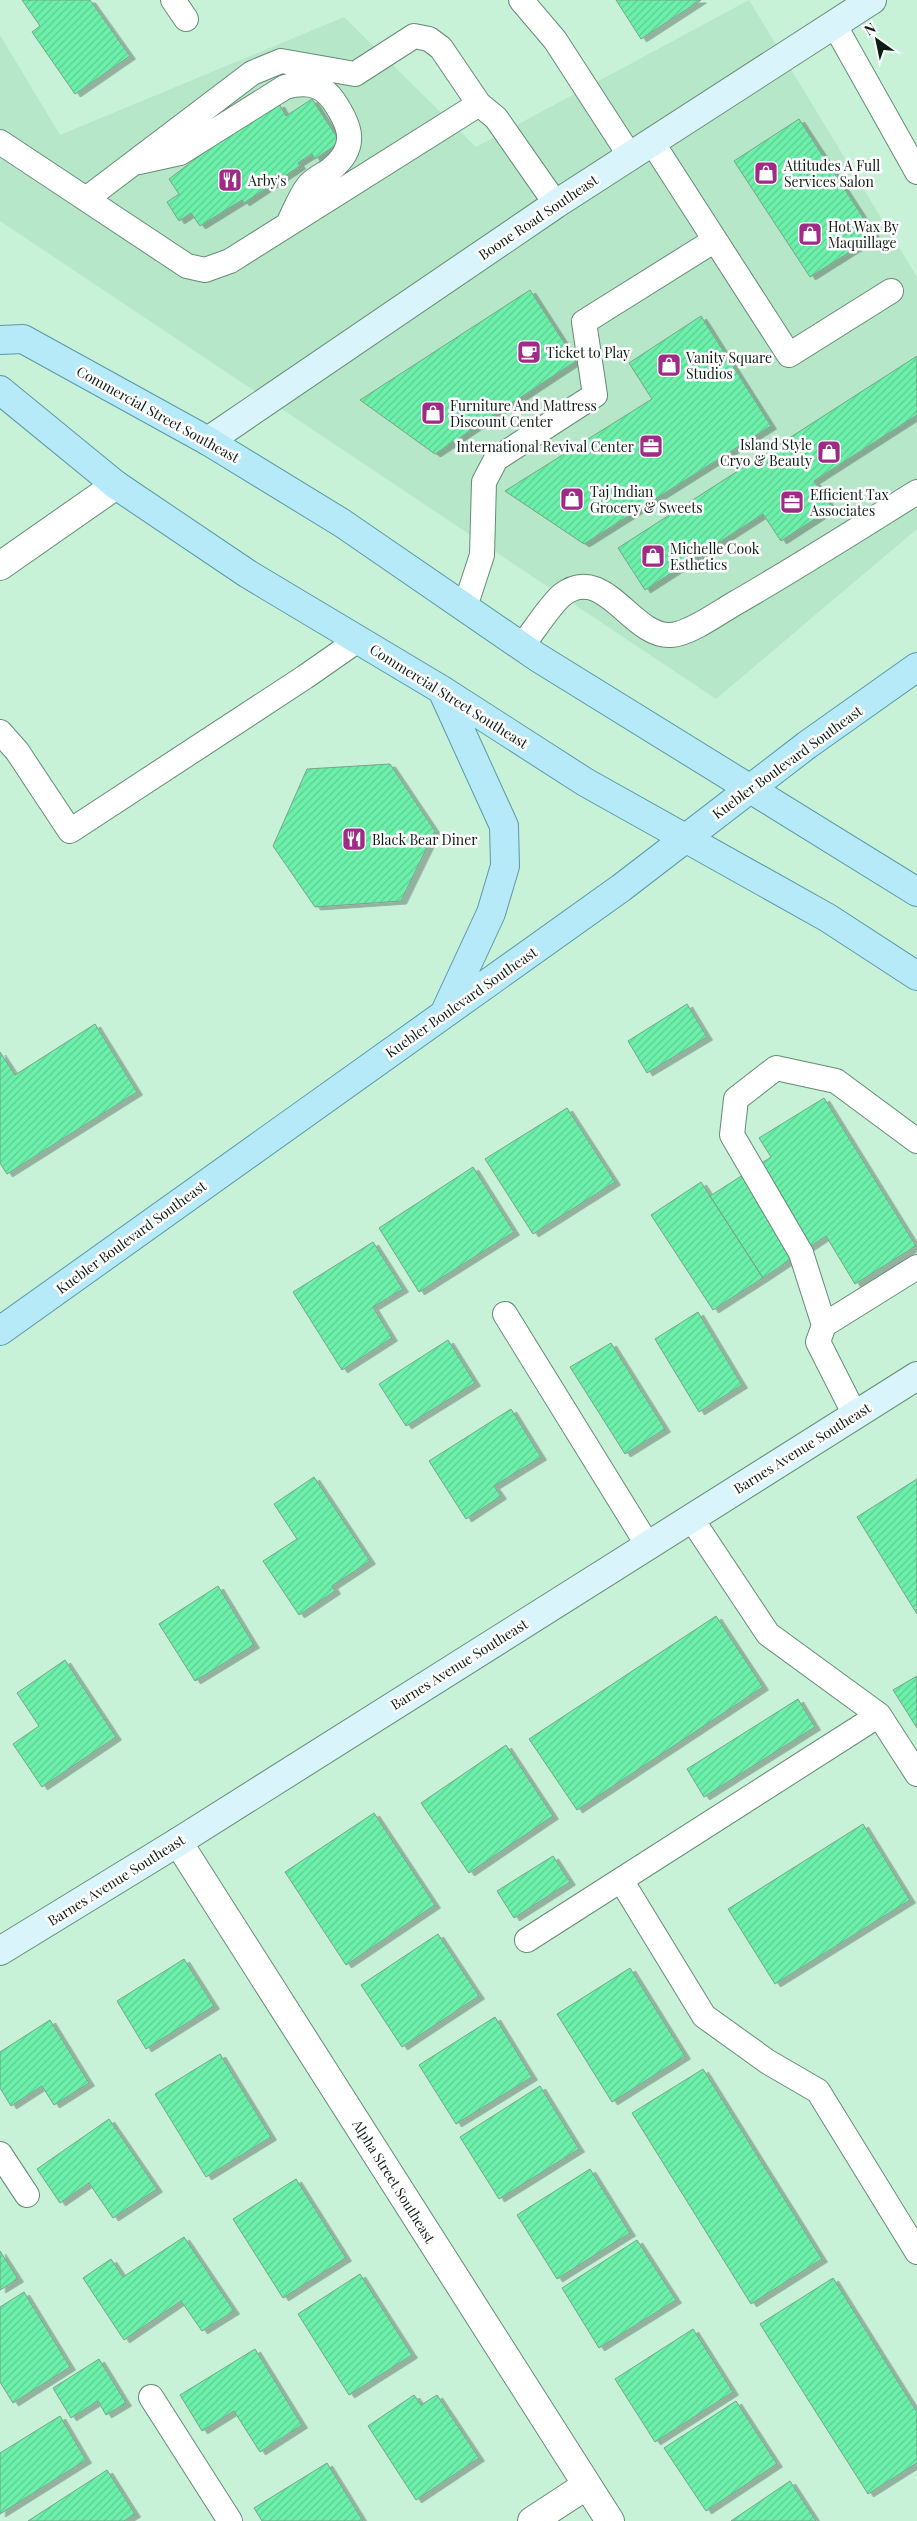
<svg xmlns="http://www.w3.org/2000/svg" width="917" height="2521" font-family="'Playfair Display',serif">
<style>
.built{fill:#b7e7c9}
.building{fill:url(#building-hatch);stroke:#7ba28a;filter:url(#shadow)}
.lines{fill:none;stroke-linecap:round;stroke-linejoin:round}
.lane-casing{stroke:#658b74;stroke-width:26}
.street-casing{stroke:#658b74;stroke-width:30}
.secondary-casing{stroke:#658b74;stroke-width:30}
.primary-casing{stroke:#5b99a6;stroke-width:30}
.lane{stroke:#fff;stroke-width:24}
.street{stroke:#fff;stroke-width:28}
.secondary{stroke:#daf4fc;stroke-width:28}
.primary{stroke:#b6eaf8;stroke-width:28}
.labels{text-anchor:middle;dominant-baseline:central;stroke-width:5;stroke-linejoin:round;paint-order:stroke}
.poi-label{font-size:14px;fill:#0e1d14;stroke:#fff;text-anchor:start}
.street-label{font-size:14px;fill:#0e1d14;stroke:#fff}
</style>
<defs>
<pattern id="building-hatch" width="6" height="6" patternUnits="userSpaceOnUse" patternTransform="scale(1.25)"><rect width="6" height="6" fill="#6cf0aa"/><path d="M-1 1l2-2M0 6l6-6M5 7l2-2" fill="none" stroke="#5ccd91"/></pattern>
<filter id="shadow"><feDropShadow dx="5.5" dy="3" stdDeviation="0" flood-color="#0004"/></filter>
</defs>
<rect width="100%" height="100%" fill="#c8f2d8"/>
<path class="built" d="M749,0L917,277V529L716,699L0,221V35L60,135L344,17L476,147Z"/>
<path class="building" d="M22,0H90L130,56L75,94L32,32L40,26Z
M616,0H701L641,39Z
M312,99L340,142L315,159L312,154L298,163L300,166L244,203L242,200L200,226L191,213L179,221L167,202L179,194L169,179L206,151L203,148L279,104L286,116Z
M799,119L875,236L810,277L734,161Z
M530,290L576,361L450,444L435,454L360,400Z
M701,316L771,426L584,544L505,491L652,399L629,363Z
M917,356V415L814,481L832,508L781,541L763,514L645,590L618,548Z
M390,764L435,831L401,901L315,907L273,846L307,769Z
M687,1004L707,1037L647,1073L628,1041Z
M95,1024L137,1092L7,1174L0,1163V1052L15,1075Z
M824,1098L916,1246L855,1284L826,1236L763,1278L710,1196L771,1157L759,1138Z
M567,1108L615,1182L533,1234L485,1159Z
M473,1167L514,1232L419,1292L379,1228Z
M701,1182L763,1278L713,1310L651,1215Z
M373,1242L403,1289L373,1307L392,1338L342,1370L293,1292Z
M698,1312L742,1385L699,1412L655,1339Z
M448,1340L475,1383L406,1426L379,1384Z
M611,1343L665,1429L625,1454L570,1367Z
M511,1409L541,1457L494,1486L501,1496L466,1519L429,1461Z
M314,1477L370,1561L332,1586L335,1591L299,1615L263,1561L297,1539L274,1504Z
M917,1479V1614L857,1517Z
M218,1586L254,1645L195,1681L159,1624Z
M716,1616L763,1687L577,1810L529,1739Z
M65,1660L116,1737L42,1787L13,1744L39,1726L17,1693Z
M917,1676V1728L893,1690Z
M798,1699L815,1727L704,1797L687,1769Z
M506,1745L553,1816L469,1873L421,1803Z
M374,1813L435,1905L346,1965L285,1872Z
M863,1824L910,1900L775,1984L728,1909Z
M553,1856L570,1882L514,1918L497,1891Z
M438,1934L479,1996L402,2047L361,1985Z
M184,1959L214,2006L146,2049L117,2001Z
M630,1968L685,2056L612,2102L557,2014Z
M495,2017L532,2077L456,2124L419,2065Z
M50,2020L89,2083L54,2105L42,2086L11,2106L0,2088V2052Z
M220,2054L271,2137L206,2177L155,2094Z
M703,2069L822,2259L751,2304L632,2113Z
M540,2086L579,2149L499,2199L460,2137Z
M109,2119L157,2189L113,2218L89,2183L60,2203L37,2169Z
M590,2169L630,2233L557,2279L517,2215Z
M296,2179L346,2258L283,2298L233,2219Z
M184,2237L234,2311L202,2331L181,2301L124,2340L83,2278L111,2259L123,2277Z
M637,2240L676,2300L599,2348L562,2288Z
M0,2251L18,2279L0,2290Z
M360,2274L412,2355L349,2395L298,2314Z
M833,2278L917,2412V2463L868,2494L760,2324Z
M24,2292L70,2367L13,2403L0,2382V2307Z
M693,2329L733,2392L655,2442L615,2379Z
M255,2349L302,2425L260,2452L234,2411L202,2431L180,2395Z
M99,2359L126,2403L106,2415L98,2401L71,2418L53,2388Z
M414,2395L421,2405L437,2395L479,2458L416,2500L368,2426Z
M736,2401L777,2464L706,2511L664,2448Z
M60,2416L86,2460L0,2514V2453Z
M327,2463L363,2521H262L254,2508Z
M107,2470L135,2514L124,2521H28Z
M790,2481L816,2521H731Z"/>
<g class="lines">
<g class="lane-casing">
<path id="lane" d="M173,0L186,19
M521,0L555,40L630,156
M834,24L917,172
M0,142L187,266L205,270L230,261L479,104L496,118L556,204
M139,162L180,153L285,87C303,82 320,82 333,100C351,126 359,147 330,170C323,175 313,179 308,186C300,196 294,212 288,224
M86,199L252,73L281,61L355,74L414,36L429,39L441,48L479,104
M715,240L789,355L891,291
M465,607L482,555L484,482L496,459L595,395L584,322L715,240L652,142
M522,646C533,632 550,605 562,595C604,562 632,638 671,635C689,634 717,614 732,605C795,569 856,530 917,492
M0,732L17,751L70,831L305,677L358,640
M505,1314L647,1544
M824,1325L801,1253L732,1135L736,1099L776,1068L836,1081L917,1141
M855,1415L818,1342L824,1325L917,1267
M691,1518L768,1634L879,1715L917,1774
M621,1880L704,2016L768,2062L818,2091L917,2252
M527,1940L879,1715
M0,2154L27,2195
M151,2397L230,2521"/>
</g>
<g class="street-casing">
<path id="street" d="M0,566L116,485
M178,1842L610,2521
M532,2521L587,2485"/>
</g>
<g class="secondary-casing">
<path id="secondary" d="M208,441L556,204L872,0
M0,1951L178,1842L917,1376"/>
</g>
<g class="primary-casing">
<path id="primary" d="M0,340L23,339L208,441L342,523L537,657L917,892
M0,390L116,485L248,574L442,690L585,782L828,918L917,976
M442,690L504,826L505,866L491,913L446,1010
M0,1331L621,888L807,745L917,667"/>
</g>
<use href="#lane" class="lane"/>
<use href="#street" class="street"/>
<use href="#secondary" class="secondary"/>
<use href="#primary" class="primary"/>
</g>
<defs>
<g id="shop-square" transform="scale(1.25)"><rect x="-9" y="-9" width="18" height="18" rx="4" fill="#9f2b87" stroke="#fff"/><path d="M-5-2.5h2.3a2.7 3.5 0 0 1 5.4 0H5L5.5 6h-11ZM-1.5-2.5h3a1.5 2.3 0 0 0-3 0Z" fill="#fff"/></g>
<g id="restaurant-square" transform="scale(1.25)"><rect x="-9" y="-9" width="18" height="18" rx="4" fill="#9f2b87" stroke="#fff"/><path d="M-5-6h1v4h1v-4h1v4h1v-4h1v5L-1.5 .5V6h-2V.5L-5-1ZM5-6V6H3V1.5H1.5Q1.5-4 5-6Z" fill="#fff"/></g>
<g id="cafe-square" transform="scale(1.25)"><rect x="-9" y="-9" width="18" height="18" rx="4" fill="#9f2b87" stroke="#fff"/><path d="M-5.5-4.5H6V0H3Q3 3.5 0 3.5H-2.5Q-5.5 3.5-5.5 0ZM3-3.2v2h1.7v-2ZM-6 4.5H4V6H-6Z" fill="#fff"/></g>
<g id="office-square" transform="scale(1.25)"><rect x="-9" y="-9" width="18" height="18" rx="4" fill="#9f2b87" stroke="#fff"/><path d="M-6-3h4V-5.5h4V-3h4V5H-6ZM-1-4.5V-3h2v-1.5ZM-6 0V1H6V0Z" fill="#fff"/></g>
</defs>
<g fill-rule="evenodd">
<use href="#shop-square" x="766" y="173"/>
<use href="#restaurant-square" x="230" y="180"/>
<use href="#shop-square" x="810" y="234"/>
<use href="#cafe-square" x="529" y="352"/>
<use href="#shop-square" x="669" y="365"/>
<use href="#shop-square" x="433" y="413"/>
<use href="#office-square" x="651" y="446"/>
<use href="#shop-square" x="829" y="452"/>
<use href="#shop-square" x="572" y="499"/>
<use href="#office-square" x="792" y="502"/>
<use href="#shop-square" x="653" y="556"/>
<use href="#restaurant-square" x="354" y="839"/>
</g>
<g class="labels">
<g class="poi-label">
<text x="784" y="165">Attitudes A Full<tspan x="784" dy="16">Services Salon</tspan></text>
<text x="248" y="180">Arby's</text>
<text x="828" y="226">Hot Wax By<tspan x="828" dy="16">Maquillage</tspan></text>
<text x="546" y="352">Ticket to Play</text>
<text x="686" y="357">Vanity Square<tspan x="686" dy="16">Studios</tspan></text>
<text x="450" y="405">Furniture And Mattress<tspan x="450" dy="16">Discount Center</tspan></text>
<text x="812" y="444" text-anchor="end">Island Style<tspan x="812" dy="16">Cryo &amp; Beauty</tspan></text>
<text x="634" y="446" text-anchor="end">International Revival Center</text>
<text x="590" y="491">Taj Indian<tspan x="590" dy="16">Grocery &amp; Sweets</tspan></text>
<text x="810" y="494">Efficient Tax<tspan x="810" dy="16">Associates</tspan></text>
<text x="670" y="548">Michelle Cook<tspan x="670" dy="16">Esthetics</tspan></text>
<text x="372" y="839">Black Bear Diner</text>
</g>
<g class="street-label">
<text transform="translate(538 217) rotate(-34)">Boone Road Southeast</text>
<text transform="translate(158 414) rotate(29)">Commercial Street Southeast</text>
<text transform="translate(449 696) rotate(32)">Commercial Street Southeast</text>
<text transform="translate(787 762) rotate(-36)">Kuebler Boulevard Southeast</text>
<text transform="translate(461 1002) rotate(-35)">Kuebler Boulevard Southeast</text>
<text transform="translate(131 1237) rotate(-36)">Kuebler Boulevard Southeast</text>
<text transform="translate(802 1448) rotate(-32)">Barnes Avenue Southeast</text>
<text transform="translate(459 1664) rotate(-32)">Barnes Avenue Southeast</text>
<text transform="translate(116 1880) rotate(-32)">Barnes Avenue Southeast</text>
<text transform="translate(394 2181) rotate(58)">Alpha Street Southeast</text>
</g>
</g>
<g transform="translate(877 40) rotate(327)" stroke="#ffffff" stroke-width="4" paint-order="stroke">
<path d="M0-4L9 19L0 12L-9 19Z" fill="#0e1d14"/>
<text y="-8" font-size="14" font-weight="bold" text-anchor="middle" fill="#0e1d14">N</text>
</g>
</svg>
